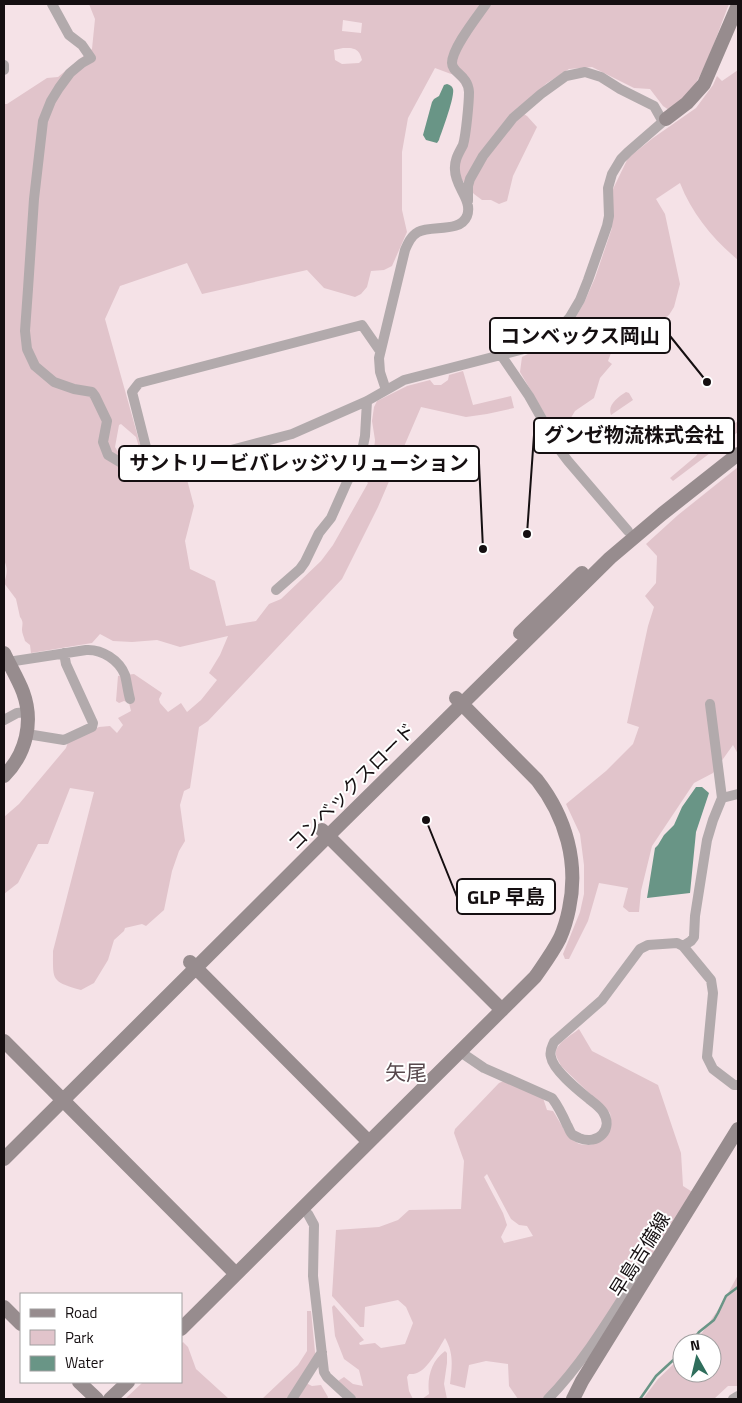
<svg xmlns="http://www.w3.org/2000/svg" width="742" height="1403" font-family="'Titillium Web','Noto Sans JP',sans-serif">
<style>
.green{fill:#e1c4cb;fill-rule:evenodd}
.water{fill:#699586}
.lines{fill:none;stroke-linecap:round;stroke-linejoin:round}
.stream{stroke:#699586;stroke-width:2.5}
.street{stroke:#b2aaac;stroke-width:10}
.secondary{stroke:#978c8e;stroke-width:14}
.labels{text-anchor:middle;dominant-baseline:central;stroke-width:4;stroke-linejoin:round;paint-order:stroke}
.street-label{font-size:19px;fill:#150f11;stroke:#fff}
.quarter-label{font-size:21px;fill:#57484c;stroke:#fff}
.leader{fill:none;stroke:#150f11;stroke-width:2}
.callout-dot{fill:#150f11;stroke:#fff;stroke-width:2}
.callout{fill:#fff;stroke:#150f11;stroke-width:2}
.callout-label{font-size:20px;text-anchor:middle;font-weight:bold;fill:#150f11}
</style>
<rect width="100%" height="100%" fill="#f5e2e7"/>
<path class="green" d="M89,4H729C718,31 703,82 682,101C678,104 673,107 669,110L663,106L650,89L634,88L592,67L569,69L547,83L507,119L522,113L527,116L537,127L513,176L507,201L499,204L491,200H482L474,194L462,180L458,171L472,90L467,75L451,74L435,68L408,118L402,152V210L407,232L392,266L384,270L371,271L367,287L361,294L355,297L324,288L307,270L202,294L187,263L120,286L105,319L143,455L141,454L136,437L121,424L119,425L115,447L118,452L138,465L149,477L184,468L194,506L185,541L190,569L215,581L226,626L256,621L269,604L281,599L321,561L333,545L368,483L359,473L369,455L374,450L375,440L372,421L374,407L377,401L407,386L430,380L434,385H441L448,380L449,375L463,371L473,405L511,396L514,408L487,414L466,417L421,407L378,507L342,579L208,721L199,727L190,788L184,791L180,805L185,841L179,851L172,871L164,910L146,926L142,924L125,928L124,931L114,940L108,960L94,983L81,990C51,981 53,981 53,951L94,792L70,788L48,844H38L18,883L4,894V817L19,804L66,748L68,742L99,727L110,726L117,733L123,725L118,718L131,711L129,703L124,701L119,703L116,701L118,676L134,674L162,693L159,699L160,703L168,712L181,703L187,712L201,700L217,680L209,673L220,655L228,636L180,647L157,640L132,642L113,641L100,634L92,643L31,653L30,645L25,641C24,637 22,633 22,630C22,625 24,622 20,617L16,599L4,583C7,575 8,568 4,560V104H7L47,78L58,77L92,49L95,19ZM343,20L362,23L361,33L342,31ZM343,48C354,48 359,48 362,60L359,63L342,64L335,60L334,50Z
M738,70V260C713,239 692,214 680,183L656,199L665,214L680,284L674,307L669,315L645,331L626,330L613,348L608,361L612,364L600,378L594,398L575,411L559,438L520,372L522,357L553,341L569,328L584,303L595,278L612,228L613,189L628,158L653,138L696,108L713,85L717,76L722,81Z
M626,392L629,393L633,400L611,415C607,405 618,397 626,392Z
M738,421V432L673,481L670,478L696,456L704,445Z
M738,467V754L733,745L713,773L694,783L652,846L641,891L639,912H629L623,907L628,888L599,883L588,921L569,959H565L563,954L580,912L584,894V865L580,834L566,804L606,771L633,744L639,727L627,723L648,626L654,607L645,596L656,583L657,556L646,544L678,515Z
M579,1029L592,1051L658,1085L681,1153L683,1186L694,1193L652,1257L577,1360L544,1399H518L509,1386L508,1364L486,1361L469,1365L465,1388L450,1384C452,1367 454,1353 445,1338C439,1348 428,1369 417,1373C415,1374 412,1374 409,1374L407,1377L409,1391L413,1399H354L338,1381L344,1377L353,1384L363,1386L359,1370L344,1359L335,1336L332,1307L334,1305L364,1340L359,1343L360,1345L375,1343L381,1348L405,1344L413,1323L406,1307L398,1300L365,1307L364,1327H360L332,1296L336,1230L379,1227L398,1220L409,1210L461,1209L464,1161L454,1133L455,1129L499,1083L504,1081L543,1098L547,1110L553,1111C559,1120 565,1134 574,1141C585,1150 606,1143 610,1129C612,1124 611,1118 610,1113L561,1066C560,1063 557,1059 556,1055C554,1044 572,1035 579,1029ZM487,1174L511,1219L519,1225L527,1226L533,1236L504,1243L501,1237L507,1225L503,1213L484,1177Z
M738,1275V1386H728L714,1399H643L658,1379L682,1356V1373H712V1343H695L722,1304Z
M307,1311H311L315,1352V1357L288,1399H262L298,1365L307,1351Z
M183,1342L188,1347L196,1369L229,1399H125L143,1382H181V1344Z
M445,1351L447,1353V1363L444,1384L447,1399H422L429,1394C427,1378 431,1361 445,1351Z
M306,1383L312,1386L321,1385L328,1397L327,1399H296Z"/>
<path class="water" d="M447,84C450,85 452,86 453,89C455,97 442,131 439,140L437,143L426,140L423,135L432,102L434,99L439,96L444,85Z
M696,787H702L709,793L696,832L690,893L647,898L655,848L658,845L664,835L674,825L682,807Z"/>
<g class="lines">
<path class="stream" d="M691,1343L699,1332L714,1320L718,1313L726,1296L738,1287
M640,1399L656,1376L682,1352"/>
<path class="street" d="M52,4L69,35L82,45L91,58L82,63L70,73L59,88L51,101L43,121L34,199L28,289L25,331L27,349L35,366L54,382L74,389L92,392L95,396L107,421L103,442L108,455L138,473L152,471L292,434L367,401L404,380L524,349L547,338L561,327L570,317L580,300L588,280L607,226L609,216L608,188L612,174L621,159L628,152L666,119
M4,65V70
M468,201V186L470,179L483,156L513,118L541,94L566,76L585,72L601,77L620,89L654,106L663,122
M501,355L529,396L559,449L568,461L628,531
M386,390L380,372L379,358L405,250C408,243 411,236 418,232C432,225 460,233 467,216C473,200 455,187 455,170C454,160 459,153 463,145C466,135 469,102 469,92C468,75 452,73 452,63C452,48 477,17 486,4
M152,471L132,392L139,383L362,325L380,351
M276,590L300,569L305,562L319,533L331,518L347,482L362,451L365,436L367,401
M4,664L8,662L86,650C102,649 119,660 125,675C127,683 128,692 130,699
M710,704L722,798
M4,720L17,713L27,712
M27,734L64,740L92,727L93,723L66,664L64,653
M683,946L691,941L694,937L695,916L707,840L713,820L722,798L738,794
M459,1051L484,1068L552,1098C558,1106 563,1116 567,1125C569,1128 570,1133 573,1135C573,1135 579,1138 579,1138C598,1146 614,1129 603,1112C599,1106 594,1103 589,1099C578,1090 553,1070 551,1057C549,1051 552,1047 554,1042L602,1000L640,949L648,945L677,943L683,946L711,980L713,993L707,1057L713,1069L734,1085H738
M302,1209L308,1214L314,1225L313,1276L324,1372L327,1377L351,1399
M292,1399L322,1352
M548,1399C587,1359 615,1309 645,1263L657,1261
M733,1399L738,1396"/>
<path class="secondary" d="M666,119L687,103L704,84L738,5
M520,633L582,573
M4,653C10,666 18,679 23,692C34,722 26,754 4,776
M322,830L502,1010
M190,962L369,1142
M4,1041L236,1274
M4,1159L328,836L610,558L662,514L738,454
M4,1307L21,1324
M181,1329L535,977C544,964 553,952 560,938C564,929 567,919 569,909C579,863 566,817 537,780L456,698
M79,1382L97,1399
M110,1399L128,1382
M573,1399L582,1381L738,1129"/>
</g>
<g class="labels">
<g class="street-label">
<text transform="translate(351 786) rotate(-45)">コンベックスロード</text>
<text transform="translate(639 1254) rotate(-58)">早島吉備線</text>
</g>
<g class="quarter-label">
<text x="406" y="1072">矢尾</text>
</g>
</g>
<path class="leader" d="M707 382L670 336M527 534L534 435M483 549L479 463M426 820L457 897"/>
<g class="callout-dot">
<circle cx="707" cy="382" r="5"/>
<circle cx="527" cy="534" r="5"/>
<circle cx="483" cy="549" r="5"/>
<circle cx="426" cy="820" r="5"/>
</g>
<g class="callout">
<rect x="490" y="318" width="180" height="35" rx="5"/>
<rect x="534" y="418" width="200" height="35" rx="5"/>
<rect x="119" y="446" width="360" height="35" rx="5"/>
<rect x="457" y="879" width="98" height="35" rx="5"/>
</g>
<g class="callout-label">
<text x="580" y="343">コンベックス岡山</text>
<text x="634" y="442">グンゼ物流株式会社</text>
<text x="299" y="470">サントリービバレッジソリューション</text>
<text x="506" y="904">GLP 早島</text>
</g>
<rect width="742" height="1403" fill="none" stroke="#150f11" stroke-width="10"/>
<rect x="20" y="1293" width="162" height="90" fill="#ffffff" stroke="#a19fa0"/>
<rect x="30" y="1309" width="25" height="8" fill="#978c8e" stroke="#a19fa0"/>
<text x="65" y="1318" font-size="15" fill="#150f11">Road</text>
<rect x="30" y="1330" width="25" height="15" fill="#e1c4cb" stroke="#a19fa0"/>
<text x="65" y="1343" font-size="15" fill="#150f11">Park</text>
<rect x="30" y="1356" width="25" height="15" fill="#699586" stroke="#a19fa0"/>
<text x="65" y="1368" font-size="15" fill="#150f11">Water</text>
<g transform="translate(697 1358) rotate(352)"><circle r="24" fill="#ffffff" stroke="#a19fa0"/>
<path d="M0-4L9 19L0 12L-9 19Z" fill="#2f6e5c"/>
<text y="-8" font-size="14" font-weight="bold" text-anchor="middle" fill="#150f11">N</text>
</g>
</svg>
